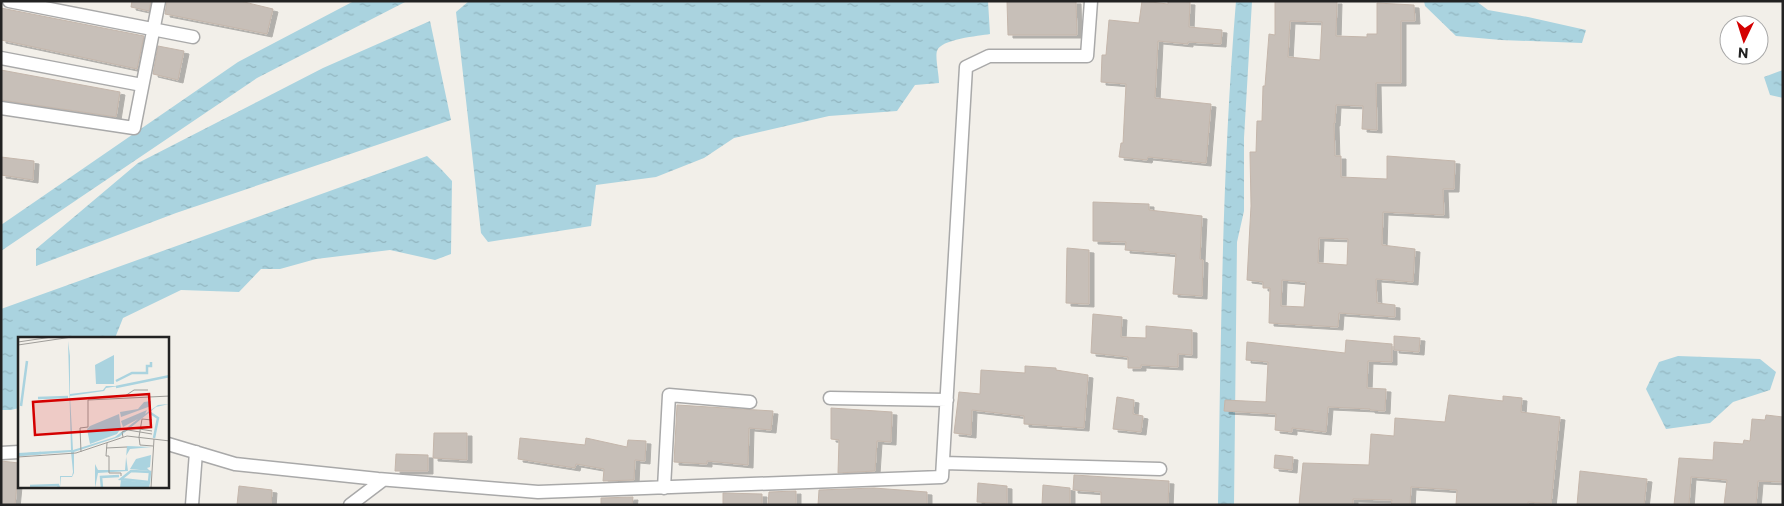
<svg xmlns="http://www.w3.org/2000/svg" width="1784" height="506" font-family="Commissioner,sans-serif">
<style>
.water{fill:url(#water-ripples)}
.building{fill:#c7bfb8;stroke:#c4b6ab;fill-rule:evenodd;filter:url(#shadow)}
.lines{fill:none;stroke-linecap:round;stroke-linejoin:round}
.street-casing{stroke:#a9a9a9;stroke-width:15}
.street{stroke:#fff;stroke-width:12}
.inset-river{fill:none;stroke:#aad3df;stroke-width:2.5}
.inset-road{fill:none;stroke:#9f9d99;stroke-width:1}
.view{fill:#d40000;fill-opacity:0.15;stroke:#d40000;stroke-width:2.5}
.inset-edge{fill:none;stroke:#222;stroke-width:2.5}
</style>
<defs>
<pattern id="water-ripples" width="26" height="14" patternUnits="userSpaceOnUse" patternTransform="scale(1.25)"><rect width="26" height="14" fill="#aad3df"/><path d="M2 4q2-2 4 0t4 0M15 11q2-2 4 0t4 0" fill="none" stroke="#92b5bf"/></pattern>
<filter id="shadow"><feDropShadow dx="5" dy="3" stdDeviation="0" flood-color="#0004"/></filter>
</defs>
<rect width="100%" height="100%" fill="#f2efe9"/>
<path class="water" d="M354,1H407L257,78L1,251V225L238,62Z
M469,1H988L990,34C979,36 940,39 937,51C935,57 939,75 939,83L915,85L897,111L829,116L734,138L704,158L656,177L596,185L591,226L488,242L481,233L456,12Z
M1236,1H1252L1244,138V211L1237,242L1234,505H1218C1221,337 1222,169 1236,1Z
M1424,1H1476L1488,10L1528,17L1586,30L1582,43L1501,40L1456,36L1425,6Z
M430,21L451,120L176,213L36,266V249L138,163L323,68Z
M1783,70V98L1770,95L1764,77Z
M427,156L441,169L452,181L451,254L435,260L390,250L316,259L280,269H261L239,292L181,290L123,318L115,338H19V408L11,410H1V309Z
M1678,356L1760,359L1776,372L1770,390L1733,402L1710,423L1666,429L1646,389L1659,362Z"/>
<path class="building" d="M132,1H151L149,11L131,7Z
M167,1H240L273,9L267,34L165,14Z
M1007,1H1076L1077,35H1008Z
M1142,1L1168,4V1L1190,2L1189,27L1222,30L1221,44L1188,42V44L1158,41L1155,98L1211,104L1206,163L1148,157L1147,160L1119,157L1121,143H1123L1126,84L1101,82L1102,55H1106L1109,20L1139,23Z
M1275,1H1337L1336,36L1367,37V34H1377V3L1414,5L1415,21H1401V83H1376L1377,130L1362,129L1363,106L1336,105L1335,123H1334L1335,156H1341V177L1387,179V156L1455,161L1454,189H1443L1444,215L1383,212L1382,245L1415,249L1413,282L1376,279L1377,303L1395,305V317L1339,313L1338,327L1269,323L1270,288H1263V282L1247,280L1251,206L1250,152H1256L1257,121H1262L1263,86H1265L1269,34L1275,35ZM1290,21L1322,22L1320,60L1288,57ZM1319,238L1348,239L1347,265L1318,263ZM1282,280L1306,282L1304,307L1281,306Z
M1,8L144,36L137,69L1,40Z
M158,46L184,51L178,80L153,74Z
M1,70L120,92L116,117L1,100Z
M1,157L34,161L33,180L1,175Z
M1093,202L1149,204V210L1202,216L1200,259L1203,260L1202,296L1173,294L1176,254L1125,250L1126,242L1093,241Z
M1067,248L1089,250V304L1066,303Z
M1093,314L1122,317L1121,337L1146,338V326L1192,330V355L1178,354V367L1141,365V368H1128V357L1091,353Z
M1394,336L1420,338L1419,352L1394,350Z
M1346,340L1392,344V362L1368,361L1367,388L1386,389L1385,411L1370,410V409L1328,407L1326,432L1292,428V432L1275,430L1276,414L1224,411L1225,400L1266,402L1268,362L1246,360L1247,342L1345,353Z
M1025,366L1056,368V370L1088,375L1084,428L1024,424V416L972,410L971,435L954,433L959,392L980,394L981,370L1025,373Z
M1449,395L1503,401V396L1522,398L1521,412L1560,417L1551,504L1528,502V505H1456L1457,490L1411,487L1410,505H1391L1392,500L1353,499V505H1299L1303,463L1369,465L1371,434L1394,436L1395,418L1445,422Z
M1117,397L1134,400L1133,414L1143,416L1141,432L1113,429Z
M677,405L773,411L771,430L749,428L748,465L707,461V464L674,462Z
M831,408L892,412L891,442L877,441L875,471L838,473L839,440L831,439Z
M1766,415L1783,417L1781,460L1783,461V482L1758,481L1756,505H1724L1727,480L1691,477L1689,505H1674L1679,458L1713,460L1714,442L1743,444L1744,440L1750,441L1752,419L1765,420Z
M434,433H467V460L433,458Z
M520,438L585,445L586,438L627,447L628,440L646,441L645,461L635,460L634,480L603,481L604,469L576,464L575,468L518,459Z
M396,454L428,455V471H395Z
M1275,455L1293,457L1292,470L1274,468Z
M1,461L19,463L15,505H1Z
M1580,471L1647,479L1644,505H1577Z
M1074,475L1169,481L1168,505H1101V492L1073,490Z
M978,483L1007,486V504L977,502Z
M1043,485L1070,488V505H1042Z
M239,486L272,490L271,505H237Z
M874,488L927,492V505H818L819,490Z
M796,491V505H768L769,492Z
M723,493L762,494V505H723Z
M633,497L632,505H601V498Z"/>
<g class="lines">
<g class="street-casing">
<path id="street" d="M9,1L193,37
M1,58L142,85
M1,108L134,128L159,1
M830,398L947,400
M168,444L235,464L378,479L538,492L942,477L966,67L989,56H1087L1091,1
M1,453L19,452
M943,463L1160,469
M664,488L669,395L750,402
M192,505L196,452
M350,505L383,480"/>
</g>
<use href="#street" class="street"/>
</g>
<g transform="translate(18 337)">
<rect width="151" height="151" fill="#f2efe9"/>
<path d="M50,4L52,19V57L85,53L88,49H101L88,51L86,54L52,59L55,113L97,100L120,82L105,90L103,84L129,73L127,77L140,68L151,67L138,70L101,100L56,115V136L54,140H43V151L42,139H54L55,135L53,115L0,119V116L53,113ZM96,18V47H78L77,28ZM133,64V69L103,80L102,75L120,72L126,65ZM101,77L103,91L99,97L72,107L69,92L72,89ZM109,109L134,110L112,112L108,119L110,134L80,136L77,151V127L80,133H107ZM133,118L132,130L129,131L132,134L112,132L118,122ZM103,143L132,146L131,151H102Z" fill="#aad3df"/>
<path class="inset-river" d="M98,44L114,36H129V29H133V25M98,50L152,39M20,61L50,60M3,69L9,24M131,75L140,81L136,101M0,118L23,116M113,134L132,135L131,145L103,142ZM12,149L40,148L41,151M84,151L83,140L101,139"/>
<path class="inset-road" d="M0,5L34,0M0,8L54,0M107,59L116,53H130M134,83L124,82L121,100L122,108L135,109M115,91L134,94M105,100L104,95L110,93L134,97M89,106L88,119H91V136H103V139M88,111L109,110M63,115L62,91L70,90V63L152,59M0,120L58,116L109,99L152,104M133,151L136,102"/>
<path class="view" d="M131,57L133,90L17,98L15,65Z"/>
<rect width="151" height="151" class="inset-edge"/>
</g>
<rect width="1784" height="506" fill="none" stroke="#222222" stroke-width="5"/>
<g transform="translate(1744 40) rotate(184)"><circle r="24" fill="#ffffff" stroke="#a7a7a7"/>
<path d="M0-4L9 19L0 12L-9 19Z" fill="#d40000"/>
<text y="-8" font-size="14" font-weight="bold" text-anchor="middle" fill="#222222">N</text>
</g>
</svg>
